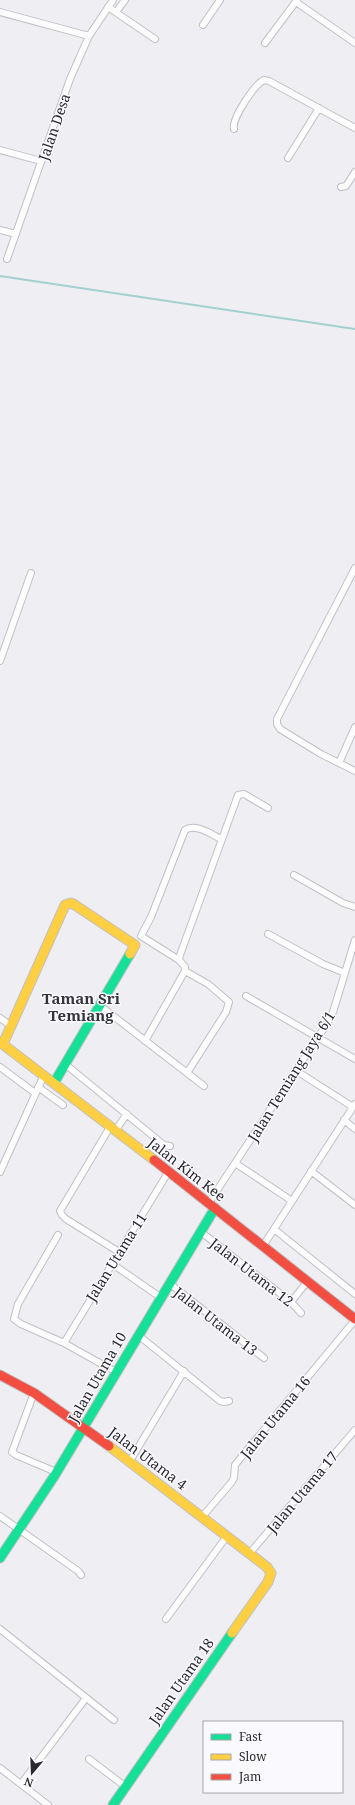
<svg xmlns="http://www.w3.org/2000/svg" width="355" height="1805" font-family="'Noto Serif',serif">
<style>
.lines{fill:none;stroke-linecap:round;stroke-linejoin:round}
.stream{stroke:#a2d0d1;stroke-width:2}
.street-casing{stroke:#c0c0c5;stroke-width:8}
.fast-casing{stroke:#c0c0c5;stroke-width:11}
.slow-casing{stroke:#c0c0c5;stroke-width:11}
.jam-casing{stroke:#c0c0c5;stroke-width:11}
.street{stroke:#fcfcfd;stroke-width:6}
.fast{stroke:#16e098;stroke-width:9}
.slow{stroke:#ffcf43;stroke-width:9}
.jam{stroke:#f24e42;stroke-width:9}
.labels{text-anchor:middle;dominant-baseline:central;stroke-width:3;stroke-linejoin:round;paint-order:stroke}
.street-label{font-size:14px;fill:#2a2a2e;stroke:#f9f9fe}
.neighbourhood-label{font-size:15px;font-weight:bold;fill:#34343c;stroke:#f9f9fe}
</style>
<rect width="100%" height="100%" fill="#eeeef3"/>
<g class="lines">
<path class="stream" d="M0,276L355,329"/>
<g class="street-casing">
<path id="street" d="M296,2L355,43
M108,7L155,39
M0,12L89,36
M116,12L125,0
M203,25L220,0
M265,43L297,0
M234,129C231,119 255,84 264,80L269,81L355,128
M0,150L41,161
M288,158L319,108
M341,187L346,186L355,172
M0,230L16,234
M7,259L70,79L89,36L113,0
M355,568L277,719V724L280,729L321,754L355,771
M0,661L31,573
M339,763L355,727
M294,875L343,903L355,907
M268,934L323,964L345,973
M179,960L141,936L151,917L185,830C195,823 211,834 221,839
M185,971V967L179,960L180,955L238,795L244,794L268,808
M185,971L208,984L229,1002L226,1012L187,1073
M246,996L355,1059
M99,1005L204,1086
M0,1018L11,1026
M145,1041L185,971
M65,1064L164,1145L170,1146
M0,1067L35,1093
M295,1070L353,1107
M38,1087L63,1105
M344,1120L355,1129
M110,1127L60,1211L62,1215L66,1219L119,1252
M115,1131L127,1114
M235,1163L292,1201
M311,1171L355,1205
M0,1172L44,1075
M208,1204L328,1022L333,1012L355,940
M274,1229L355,1294
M201,1232L291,1302L301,1313
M58,1235L18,1304L14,1319L21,1324L64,1343L116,1372
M263,1246L355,1104
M111,1263L160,1297
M169,1283L264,1358
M291,1302L307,1282
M138,1335L220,1401L224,1402L229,1401
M64,1343L169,1171
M34,1393L12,1452L16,1455L56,1472
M130,1461L184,1371
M0,1516L78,1571L81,1575
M202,1517L231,1483L234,1478L235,1465L243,1455L355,1320
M249,1554L355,1430
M166,1619L227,1536
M0,1629L114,1720
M89,1759L126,1787
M0,1768L48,1805
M21,1784L86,1698"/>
</g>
<g class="fast-casing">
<path id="fast" d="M54,1083L130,954
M0,1558L55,1475L215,1208
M113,1805L232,1633"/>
</g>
<g class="slow-casing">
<path id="slow" d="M0,1042L154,1160
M3,1044L65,905L71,903L75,905L135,945L130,954
M109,1446L267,1567L271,1573L268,1582L232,1633"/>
</g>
<g class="jam-casing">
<path id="jam" d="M154,1160L355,1319
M0,1375L34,1393L109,1446"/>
</g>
<use href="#street" class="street"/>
<use href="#fast" class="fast"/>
<use href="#slow" class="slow"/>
<use href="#jam" class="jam"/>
</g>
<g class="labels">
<g class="street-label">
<text transform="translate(54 127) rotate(-71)">Jalan Desa</text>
<text transform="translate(291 1076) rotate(-58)">Jalan Temiang Jaya 6/1</text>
<text transform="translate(187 1169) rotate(38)">Jalan Kim Kee</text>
<text transform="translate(116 1257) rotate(-58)">Jalan Utama 11</text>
<text transform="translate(252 1272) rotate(38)">Jalan Utama 12</text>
<text transform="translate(216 1321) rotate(38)">Jalan Utama 13</text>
<text transform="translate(97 1377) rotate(-60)">Jalan Utama 10</text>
<text transform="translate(275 1417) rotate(-51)">Jalan Utama 16</text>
<text transform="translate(148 1458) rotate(37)">Jalan Utama 4</text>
<text transform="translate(302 1492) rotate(-50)">Jalan Utama 17</text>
<text transform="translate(181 1681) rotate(-55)">Jalan Utama 18</text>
</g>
<g class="neighbourhood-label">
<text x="81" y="998">Taman Sri<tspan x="81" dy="17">Temiang</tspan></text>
</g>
</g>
<rect x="203" y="1721" width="140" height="72" fill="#f9f9fe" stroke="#a6a6ab"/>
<rect x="211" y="1734" width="20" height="6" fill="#16e098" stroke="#a6a6ab"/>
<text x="239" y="1741" font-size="12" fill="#2a2a2e">Fast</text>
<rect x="211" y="1754" width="20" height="6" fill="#ffcf43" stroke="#a6a6ab"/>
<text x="239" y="1761" font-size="12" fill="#2a2a2e">Slow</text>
<rect x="211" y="1774" width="20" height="6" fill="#f24e42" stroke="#a6a6ab"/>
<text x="239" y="1781" font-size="12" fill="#2a2a2e">Jam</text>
<g transform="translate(32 1773) rotate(199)" stroke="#f9f9fe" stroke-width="3" paint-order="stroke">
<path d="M0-3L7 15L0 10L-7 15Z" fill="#2a2a2e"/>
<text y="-6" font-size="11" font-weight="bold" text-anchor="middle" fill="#2a2a2e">N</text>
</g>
</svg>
